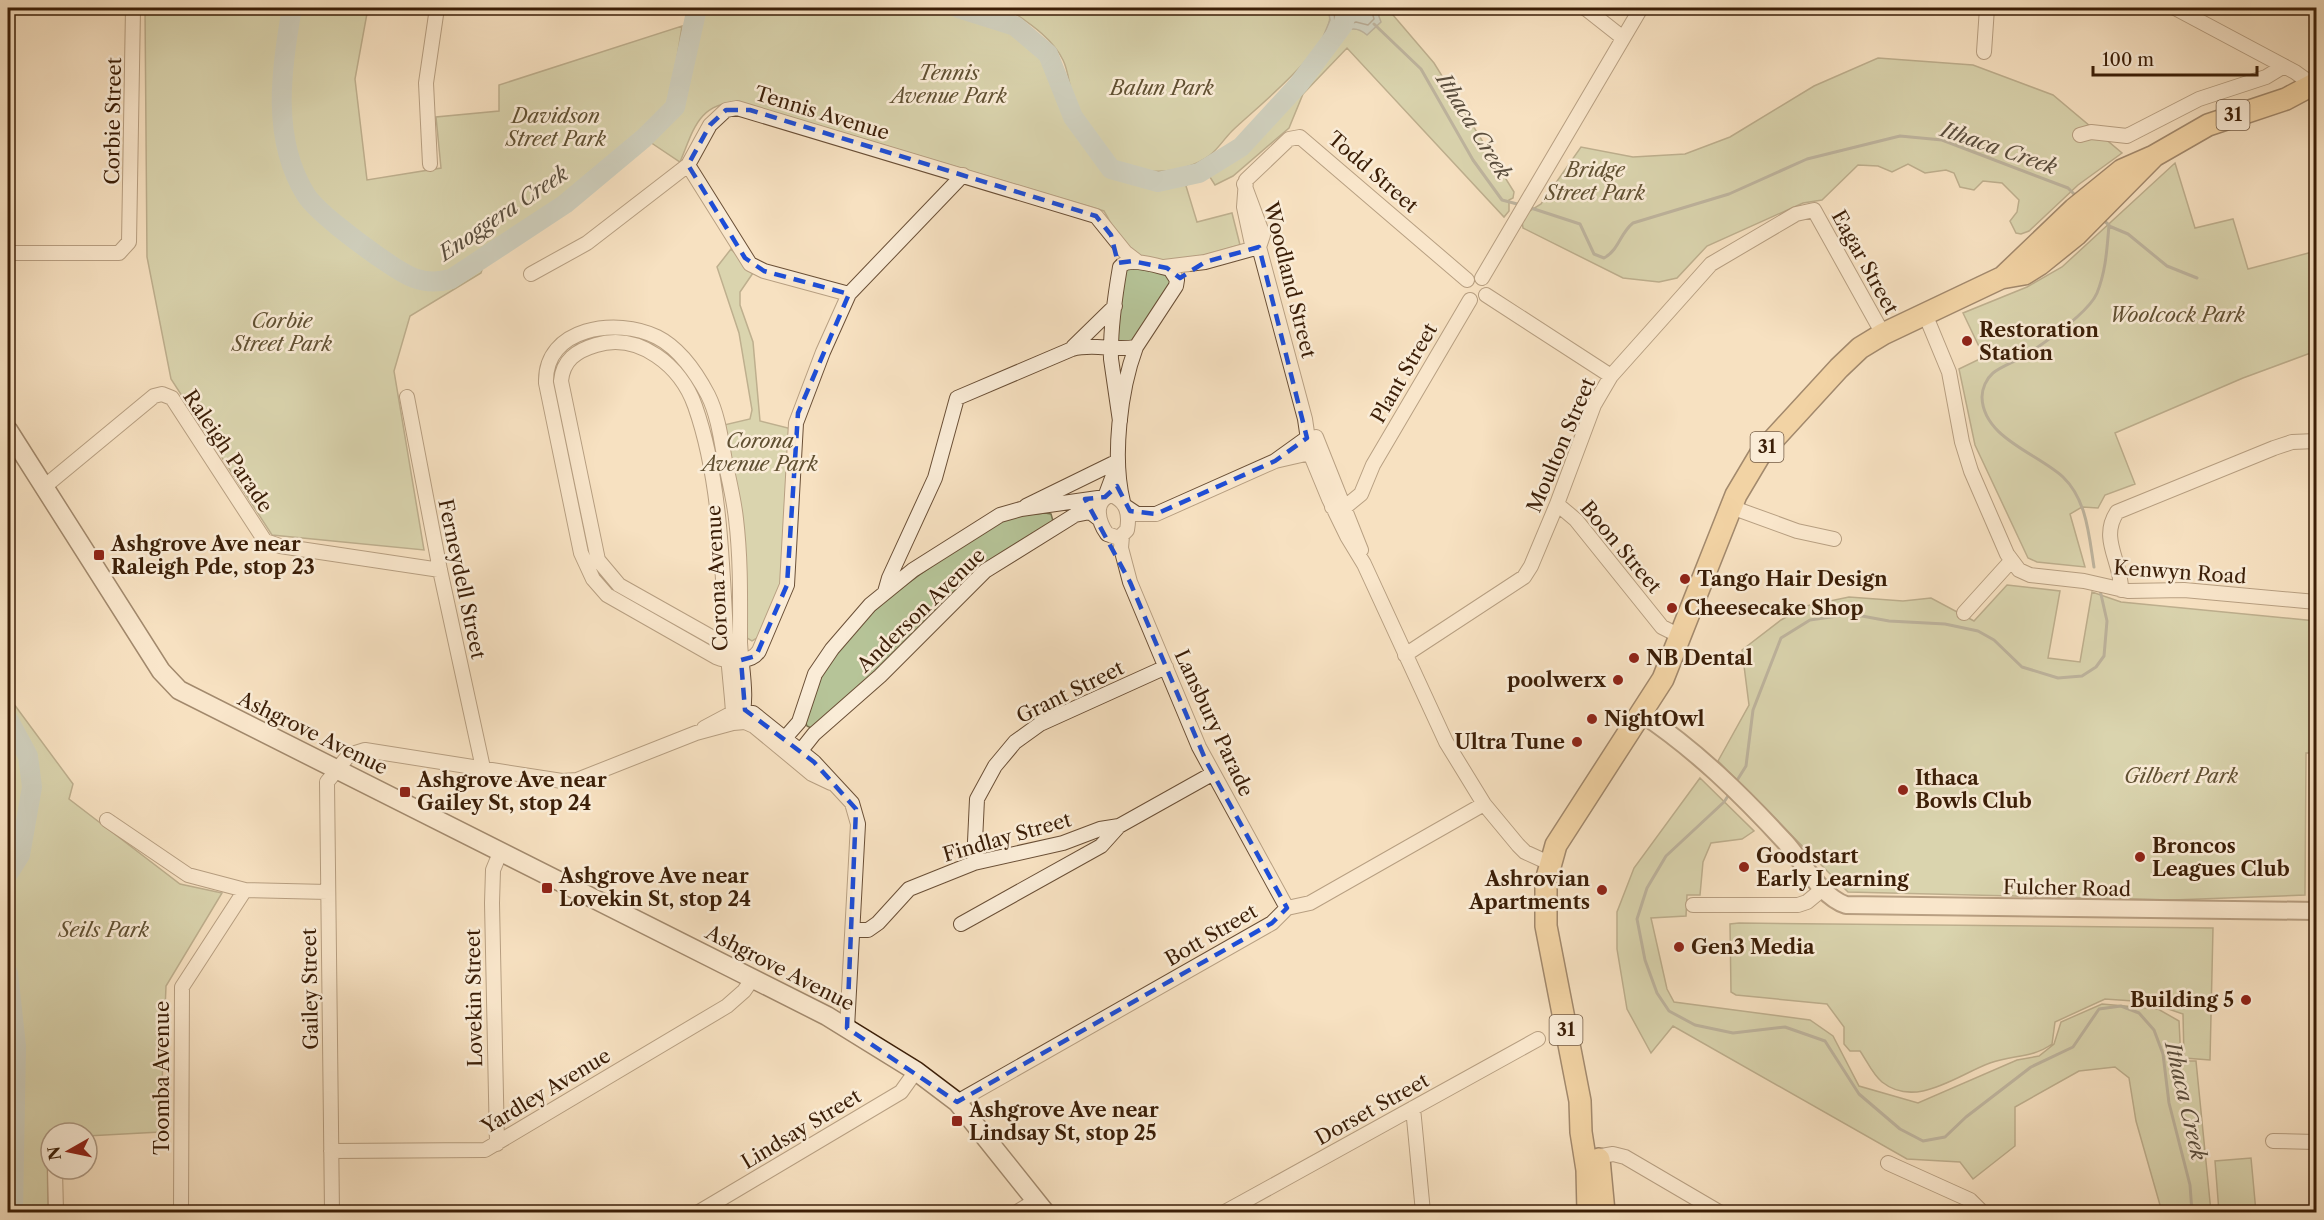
<svg xmlns="http://www.w3.org/2000/svg" width="2324" height="1220" font-family="'Libre Caslon Text',serif">
<style>
.green{fill:#b6c498;stroke:#787150;stroke-width:1.5}
.water{fill:#a0bbbb;stroke:#787c73;stroke-width:1.5}
.lines{fill:none;stroke-linecap:round;stroke-linejoin:round}
.shore{stroke:#6e6c61;stroke-width:1.5}
.stream{stroke:#787c73;stroke-width:3}
.river{stroke:#a0bbbb;stroke-width:20}
.minor-casing{stroke:#6a4f36;stroke-width:16}
.tertiary-casing{stroke:#6a4f36;stroke-width:20}
.secondary-casing{stroke:#3b1e07;stroke-width:21}
.primary-casing{stroke:#3b1e07;stroke-width:24}
.minor{stroke:#faecd7;stroke-width:14}
.tertiary{stroke:#faecd7;stroke-width:16}
.secondary{stroke:#faecd7;stroke-width:18}
.primary{stroke:#ecc080;stroke-width:21}
.marked{fill:none;stroke:#1d4ed8;stroke-width:4.5;stroke-dasharray:12 8;stroke-linejoin:round}
.poi-dot{fill:#8f2418;stroke:#faecd7;stroke-width:2}
.labels{text-anchor:middle;dominant-baseline:central;stroke-width:5;stroke-linejoin:round;paint-order:stroke}
.shield{fill:#faecd7;stroke:#745c45;stroke-width:1.5}
.shield-label{font-size:18px;font-weight:bold;fill:#3b1e07}
.park-label{font-size:20px;font-style:italic;fill:#605032;stroke:#faecd7}
.street-label{font-size:20px;fill:#3b1e07;stroke:#faecd7}
.poi-label{font-size:20px;font-weight:bold;fill:#3b1e07;stroke:#faecd7;text-anchor:start}
.water-label{font-size:21px;font-style:italic;fill:#594d3d;stroke:#faecd7}
</style>
<rect width="100%" height="100%" fill="#f7e1c1"/>
<filter id="stains"><feTurbulence type="fractalNoise" baseFrequency=".00333" numOctaves="4"/><feColorMatrix values="0 0 0 0 .2 0 0 0 0 .09 0 0 0 0 .02 0 0 0 .5 -.17"/></filter>
<radialGradient id="worn" r=".72"><stop offset=".6" stop-color="#630" stop-opacity="0"/><stop offset="1" stop-color="#630" stop-opacity=".3"/></radialGradient>
<path class="green" d="M145,8H368L355,79L367,180L441,168L436,117L499,111V85L682,26L669,109L566,195L490,243L481,273L410,316L394,371L424,550L272,535L171,379L147,257Z
M697,8H958L1015,26L1048,54L1073,117L1111,169L1158,182L1199,173L1186,186L1197,222L1232,213L1240,245C1207,254 1152,276 1124,243C1116,234 1110,221 1104,211L739,102C698,103 694,129 680,162L644,138L675,107Z
M1007,8H1328C1344,40 1253,110 1232,131C1224,139 1218,149 1210,155C1185,174 1142,176 1115,163C1110,160 1081,116 1077,107C1069,93 1070,74 1063,60C1052,37 1027,22 1007,8Z
M1376,8H1387L1434,63L1514,192L1513,198L1509,200V211L1504,217L1347,48L1303,94L1289,128L1233,176L1215,185L1208,174C1265,137 1298,86 1340,34L1350,28L1360,29L1378,12Z
M1878,58L1973,65L2053,95L2122,153L2078,185L2029,231L2021,234L2016,233L2010,221L2017,212L2019,200L2002,183L1983,181L1974,190L1960,187L1954,173L1946,170L1925,173L1908,164L1892,172L1878,166L1858,165L1822,200L1803,203L1707,246L1677,278L1659,282L1623,278L1523,228L1522,221L1528,212L1541,204L1581,147L1633,157L1685,154L1730,137L1814,86Z
M2175,163L2195,228L2233,219L2248,269L2316,251V351L2243,378L2115,433L2135,484L2105,495L2098,508L2082,507L2070,514L2085,567L2037,562L2028,558L1975,445L1959,369L1984,357L1963,313L2027,287L2062,267Z
M731,249L753,273L740,292V305L753,342L760,421L792,429L783,580L759,637L752,641L747,638L743,526L724,425L750,419L752,410L739,333L717,267Z
M1125,267L1166,272L1173,279L1132,343H1119L1116,333Z
M1045,513L1051,514L1053,521L993,560L918,635L811,728L807,726C803,718 808,709 810,700C831,625 935,565 995,523L1014,516Z
M2007,585L2060,591L2048,658L2080,662L2092,592L2121,602L2316,621V753H2306L2305,895L2172,900L1848,892L1718,761L1749,705L1742,650L1781,620L1806,606L1849,597L1903,601L1931,598L1974,621Z
M8,696L73,784L69,799L180,884L222,893L166,986L160,1132L87,1136V1133H51V1138H47L48,1212H8Z
M1700,778L1754,831L1742,839L1711,843L1703,862L1700,895H1687L1686,916L1651,918L1667,989L1674,1002L1810,1020L1833,1036L1859,1086L1918,1103L2017,1060L2039,1056L2054,1044L2061,1022L2102,1004L2158,1009L2179,1021L2181,1061H2196L2211,1212H2162L2136,1121L2129,1078L2115,1067L2079,1071L2015,1107V1146L1973,1179L1960,1162L1907,1159L1673,1026L1651,1053L1627,1009L1617,949V912L1634,868Z
M1739,923L2213,928L2210,1060L2184,1058L2183,1014L2148,1002L2105,999L2055,1022L2052,1044C2033,1058 2012,1055 1990,1063C1957,1075 1916,1109 1882,1082C1873,1075 1867,1061 1860,1051H1850L1844,1044V1027L1827,1004L1736,995L1731,992L1730,924Z
M2251,1158L2256,1212H2219L2215,1161Z"/>
<path class="water" d="M1328,8H1376L1381,22L1367,35C1352,22 1342,32 1331,45L1323,37L1330,20Z"/>
<g class="lines">
<path class="shore" d="M1334,8L1335,25L1338,28L1356,22L1368,25L1374,19L1371,8"/>
<path class="stream" d="M1374,24L1421,69L1473,160L1502,200L1521,205
M1528,207L1580,224L1594,254L1604,258C1619,250 1620,233 1633,223L1729,194L1807,159L1900,136L1942,140L2068,188L2077,197
M2109,226L2128,234L2167,266L2197,278
M2094,567C2089,536 2087,500 2063,477C2037,453 1983,438 1982,397C1982,389 1986,379 1993,373C2003,365 2018,361 2029,353C2047,341 2089,312 2097,293C2106,271 2107,248 2109,225L2102,219
M1736,782L1746,766L1753,710L1781,638L1810,620L1851,614L1889,621L1945,624L1978,631L1994,640L2022,667L2058,678L2082,676L2096,667L2104,656L2107,621L2100,590
M1730,793L1724,802L1666,856L1647,888L1637,919L1645,960L1657,993L1669,1011L1695,1025L1733,1033L1785,1027L1825,1041L1859,1094L1900,1129L1923,1141L1945,1137L1966,1117L2031,1067L2073,1047L2099,1009L2121,1006L2139,1013L2154,1030L2163,1054L2169,1103L2190,1185L2192,1212"/>
<path class="river" d="M292,8C281,69 271,139 306,195C317,212 359,243 376,255C401,272 419,288 451,279L565,204L644,138L675,107L697,8
M958,8L1015,26L1048,54L1073,117L1111,169L1158,182L1199,173L1241,147L1299,84L1343,25L1348,8
M8,719L28,756L32,787L20,855L8,874
M8,973L16,1046L13,1212"/>
<g class="minor-casing">
<path id="minor" d="M1585,8L1623,38
M2175,8L2295,72L2313,85
M1984,52L1987,8
M2080,135L2091,132L2127,136L2199,99L2266,77L2284,66
M430,164L426,83L437,8
M688,165L750,264L764,271L849,294
M1244,184L1263,235L1259,247L1305,419L1310,453L1329,499L1347,536L1364,564L1446,742L1484,804L1518,845L1525,852L1549,863
M1253,249L1244,207L1246,180L1289,139L1300,137L1467,280
M8,253H119L129,242L133,8
M1164,267L1205,262L1259,247
M531,274L587,243L688,165L710,125L726,110L737,108L1096,216L1125,252L1138,262
M1482,278L1641,8
M1486,295L1611,376
M1925,314L1949,372L1962,442L1971,471L2007,554L2019,570L2030,575L2084,581L2128,591L2184,590L2316,602
M1073,347L1115,306
M407,397L440,570L483,768
M1316,437L1361,550
M44,487L154,396L162,394L172,398L265,541L280,546L440,570
M1111,495C1127,501 1130,514 1127,530L1119,538L1107,534C1099,523 1092,501 1111,495Z
M1105,497L1118,462
M1123,502C1112,458 1120,390 1136,347
M1557,504L1576,520L1662,627L1682,637
M1026,506L1118,461
M1125,506L1137,514H1156L1275,461L1310,453L1318,443L1307,438L1275,461
M1332,507L1344,508L1361,494L1373,465L1470,300
M1731,507L1797,531L1834,539
M1122,536L1121,548L1130,582L1199,747L1287,908
M2121,590C2122,562 2099,539 2117,512L2274,448L2292,442L2316,441
M885,592L889,578L935,478L957,398L1072,349C1093,343 1114,351 1136,347L1176,286L1177,280L1170,269C1157,266 1128,256 1120,267C1115,296 1110,328 1111,359L1120,421
M1964,613L2011,561
M1405,655L1524,577L1531,566L1557,504L1594,405L1611,376L1711,264L1796,214L1814,210L1883,334
M740,722C749,700 741,666 740,642C740,601 741,560 736,519C734,500 729,480 725,461C721,439 718,415 708,395C697,374 679,348 657,337C617,317 544,327 546,383L581,553L593,579L607,595L716,657C728,662 751,664 759,651L787,585L796,423L823,352L849,294L963,175
M740,722L733,712L732,699C730,678 728,657 726,635C722,560 720,477 695,406C681,366 639,332 596,345C576,351 563,360 561,381L598,560L619,585L731,648L741,660
M704,728L734,712L753,713L814,762L852,803L858,824L847,1028
M778,746L799,722L815,674L832,649L870,605L913,570L1000,515L1021,509L1105,497
M795,758L814,734L880,676L985,571L1075,515L1090,512L1099,519
M107,820L188,875L245,890L328,892
M974,863L977,799L995,766L1015,742L1040,724L1166,667
M1693,905H1798L1807,902L1824,888
M961,924L1101,846L1119,826
M853,930H868L878,923L909,889L974,863L1063,843L1100,829L1119,826L1212,774
M957,1102L1272,923L1287,908L1310,903L1484,804
M1413,1108L1423,1212
M2273,1141L2316,1142
M497,1144L492,903L493,870L500,853
M331,1151L485,1150L727,1006L744,991L753,978
M1590,1158L1613,1154L1625,1157L1719,1212
M1888,1163L1970,1200L1982,1212
M55,1169L56,1212
M181,1212L182,987L245,890
M332,1212L327,782L349,755L365,750L562,781L577,780L696,733L733,723L745,722L754,726L812,774L831,783
M699,1212L901,1092L916,1071
M1017,1212L1035,1201
M1225,1212L1538,1039"/>
</g>
<g class="tertiary-casing">
<path id="tertiary" d="M1642,714C1696,750 1742,795 1786,843C1803,862 1821,897 1846,905L2316,911"/>
</g>
<g class="secondary-casing">
<path id="secondary" d="M8,430L161,671L179,690L827,1016L916,1071L957,1102L1045,1212"/>
</g>
<g class="primary-casing">
<path id="primary" d="M2003,277L2074,209L2122,170L2154,156L2208,125L2286,99L2316,83
M1599,1159L1604,1212
M1588,1212L1587,1170L1581,1132L1580,1101L1546,926V881L1556,845L1663,679L1736,495L1761,453L1839,368L1860,348L1883,334L2001,278L2024,274L2040,264L2076,235L2154,156"/>
</g>
<use href="#minor" class="minor"/>
<use href="#tertiary" class="tertiary"/>
<use href="#secondary" class="secondary"/>
<use href="#primary" class="primary"/>
</g>
<path d="M0 0H2324V1220H0ZM726,110H750L1096,216L1111,235L1118,263L1132,261L1167,268L1180,278L1205,262L1259,247L1307,438L1275,461L1156,514L1130,511L1117,486L1105,497L1085,499L1130,582L1206,761L1287,908L1272,923L957,1102L847,1028L856,809L814,762L745,710L741,660L756,656L787,585L798,413L849,294L764,271L745,258L688,165L710,125Z" fill="#f7e1c1" fill-opacity=".55" fill-rule="evenodd"/>
<path class="marked" d="M726,110H750L1096,216L1111,235L1118,263L1132,261L1167,268L1180,278L1205,262L1259,247L1307,438L1275,461L1156,514L1130,511L1117,486L1105,497L1085,499L1130,582L1206,761L1287,908L1272,923L957,1102L847,1028L856,809L814,762L745,710L741,660L756,656L787,585L798,413L849,294L764,271L745,258L688,165L710,125Z"/>
<g class="poi-dot">
<circle cx="1967" cy="341" r="6"/>
<rect x="93" y="549" width="12" height="12" rx="3"/>
<circle cx="1685" cy="579" r="6"/>
<circle cx="1672" cy="608" r="6"/>
<circle cx="1634" cy="658" r="6"/>
<circle cx="1618" cy="680" r="6"/>
<circle cx="1592" cy="719" r="6"/>
<circle cx="1577" cy="742" r="6"/>
<circle cx="1903" cy="790" r="6"/>
<rect x="399" y="786" width="12" height="12" rx="3"/>
<circle cx="2140" cy="857" r="6"/>
<circle cx="1744" cy="867" r="6"/>
<rect x="541" y="882" width="12" height="12" rx="3"/>
<circle cx="1602" cy="890" r="6"/>
<circle cx="1679" cy="947" r="6"/>
<circle cx="2246" cy="1000" r="6"/>
<rect x="951" y="1115" width="12" height="12" rx="3"/>
</g>
<g class="labels">
<g class="shield">
<rect x="2216.5" y="100" width="33" height="30" rx="4.5"/>
<rect x="1750.5" y="432" width="33" height="30" rx="4.5"/>
<rect x="1549.5" y="1015" width="33" height="30" rx="4.5"/>
</g>
<g class="shield-label">
<text x="2233" y="115">31</text>
<text x="1767" y="447">31</text>
<text x="1566" y="1030">31</text>
</g>
<g class="park-label">
<text x="949" y="73">Tennis<tspan x="949" dy="23">Avenue Park</tspan></text>
<text x="1162" y="88">Balun Park</text>
<text x="556" y="116">Davidson<tspan x="556" dy="23">Street Park</tspan></text>
<text x="1595" y="170">Bridge<tspan x="1595" dy="23">Street Park</tspan></text>
<text x="2177" y="315">Woolcock Park</text>
<text x="282" y="321">Corbie<tspan x="282" dy="23">Street Park</tspan></text>
<text x="760" y="441">Corona<tspan x="760" dy="23">Avenue Park</tspan></text>
<text x="2181" y="776">Gilbert Park</text>
<text x="104" y="930">Seils Park</text>
</g>
<g class="street-label">
<text transform="translate(822 113) rotate(17)">Tennis Avenue</text>
<text transform="translate(113 121) rotate(-89)">Corbie Street</text>
<text transform="translate(1373 172) rotate(41)">Todd Street</text>
<text transform="translate(1865 262) rotate(61)">Eagar Street</text>
<text transform="translate(1290 280) rotate(76)">Woodland Street</text>
<text transform="translate(1404 373) rotate(-60)">Plant Street</text>
<text transform="translate(1561 445) rotate(-67)">Moulton Street</text>
<text transform="translate(228 451) rotate(56)">Raleigh Parade</text>
<text transform="translate(1621 547) rotate(50)">Boon Street</text>
<text transform="translate(2180 572) rotate(4)">Kenwyn Road</text>
<text transform="translate(717 578) rotate(-93)">Corona Avenue</text>
<text transform="translate(462 579) rotate(78)">Ferneydell Street</text>
<text transform="translate(921 610) rotate(-44)">Anderson Avenue</text>
<text transform="translate(1070 692) rotate(-26)">Grant Street</text>
<text transform="translate(1214 723) rotate(65)">Lansbury Parade</text>
<text transform="translate(313 733) rotate(26)">Ashgrove Avenue</text>
<text transform="translate(1007 837) rotate(-16)">Findlay Street</text>
<text transform="translate(2067 888) rotate(1)">Fulcher Road</text>
<text transform="translate(1211 935) rotate(-30)">Bott Street</text>
<text transform="translate(780 968) rotate(27)">Ashgrove Avenue</text>
<text transform="translate(310 989) rotate(-91)">Gailey Street</text>
<text transform="translate(474 998) rotate(-91)">Lovekin Street</text>
<text transform="translate(162 1078) rotate(-90)">Toomba Avenue</text>
<text transform="translate(546 1091) rotate(-31)">Yardley Avenue</text>
<text transform="translate(1372 1109) rotate(-29)">Dorset Street</text>
<text transform="translate(801 1129) rotate(-31)">Lindsay Street</text>
</g>
<g class="poi-label">
<text x="1979" y="330">Restoration<tspan x="1979" dy="23">Station</tspan></text>
<text x="111" y="544">Ashgrove Ave near<tspan x="111" dy="23">Raleigh Pde, stop 23</tspan></text>
<text x="1697" y="579">Tango Hair Design</text>
<text x="1684" y="608">Cheesecake Shop</text>
<text x="1646" y="658">NB Dental</text>
<text x="1606" y="680" text-anchor="end">poolwerx</text>
<text x="1604" y="719">NightOwl</text>
<text x="1565" y="742" text-anchor="end">Ultra Tune</text>
<text x="1915" y="778">Ithaca<tspan x="1915" dy="23">Bowls Club</tspan></text>
<text x="417" y="780">Ashgrove Ave near<tspan x="417" dy="23">Gailey St, stop 24</tspan></text>
<text x="2152" y="846">Broncos<tspan x="2152" dy="23">Leagues Club</tspan></text>
<text x="1756" y="856">Goodstart<tspan x="1756" dy="23">Early Learning</tspan></text>
<text x="559" y="876">Ashgrove Ave near<tspan x="559" dy="23">Lovekin St, stop 24</tspan></text>
<text x="1590" y="879" text-anchor="end">Ashrovian<tspan x="1590" dy="23">Apartments</tspan></text>
<text x="1691" y="947">Gen3 Media</text>
<text x="2234" y="1000" text-anchor="end">Building 5</text>
<text x="969" y="1110">Ashgrove Ave near<tspan x="969" dy="23">Lindsay St, stop 25</tspan></text>
</g>
<g class="water-label">
<text transform="translate(1474 126) rotate(58)">Ithaca Creek</text>
<text transform="translate(1999 148) rotate(19)">Ithaca Creek</text>
<text transform="translate(503 213) rotate(-34)">Enoggera Creek</text>
<text transform="translate(2186 1101) rotate(77)">Ithaca Creek</text>
</g>
</g>
<rect width="2324" height="1220" fill="none" stroke="#f7e1c1" stroke-width="30"/>
<rect x="9" y="9" width="2306" height="1202" fill="none" stroke="#3b1e07" stroke-width="3"/>
<rect x="15" y="15" width="2294" height="1190" fill="none" stroke="#3b1e07" stroke-width="1.5"/>
<g transform="translate(69 1151) rotate(261)"><circle r="28" fill="#faecd7" stroke="#ae9a84" stroke-width="1.5"/>
<path d="M0-4.5L10 22L0 15L-10 22Z" fill="#8f2418"/>
<text y="-9" font-size="16" font-weight="bold" text-anchor="middle" fill="#3b1e07">N</text>
</g>
<path d="M2093 66v9h164v-9" fill="none" stroke="#3b1e07" stroke-width="3"/>
<text x="2102" y="66" font-size="18" fill="#3b1e07" stroke="#faecd7" stroke-width="4.5" paint-order="stroke">100 m</text>
<rect width="100%" height="100%" filter="url(#stains)"/>
<rect width="100%" height="100%" fill="url(#worn)"/>
</svg>
